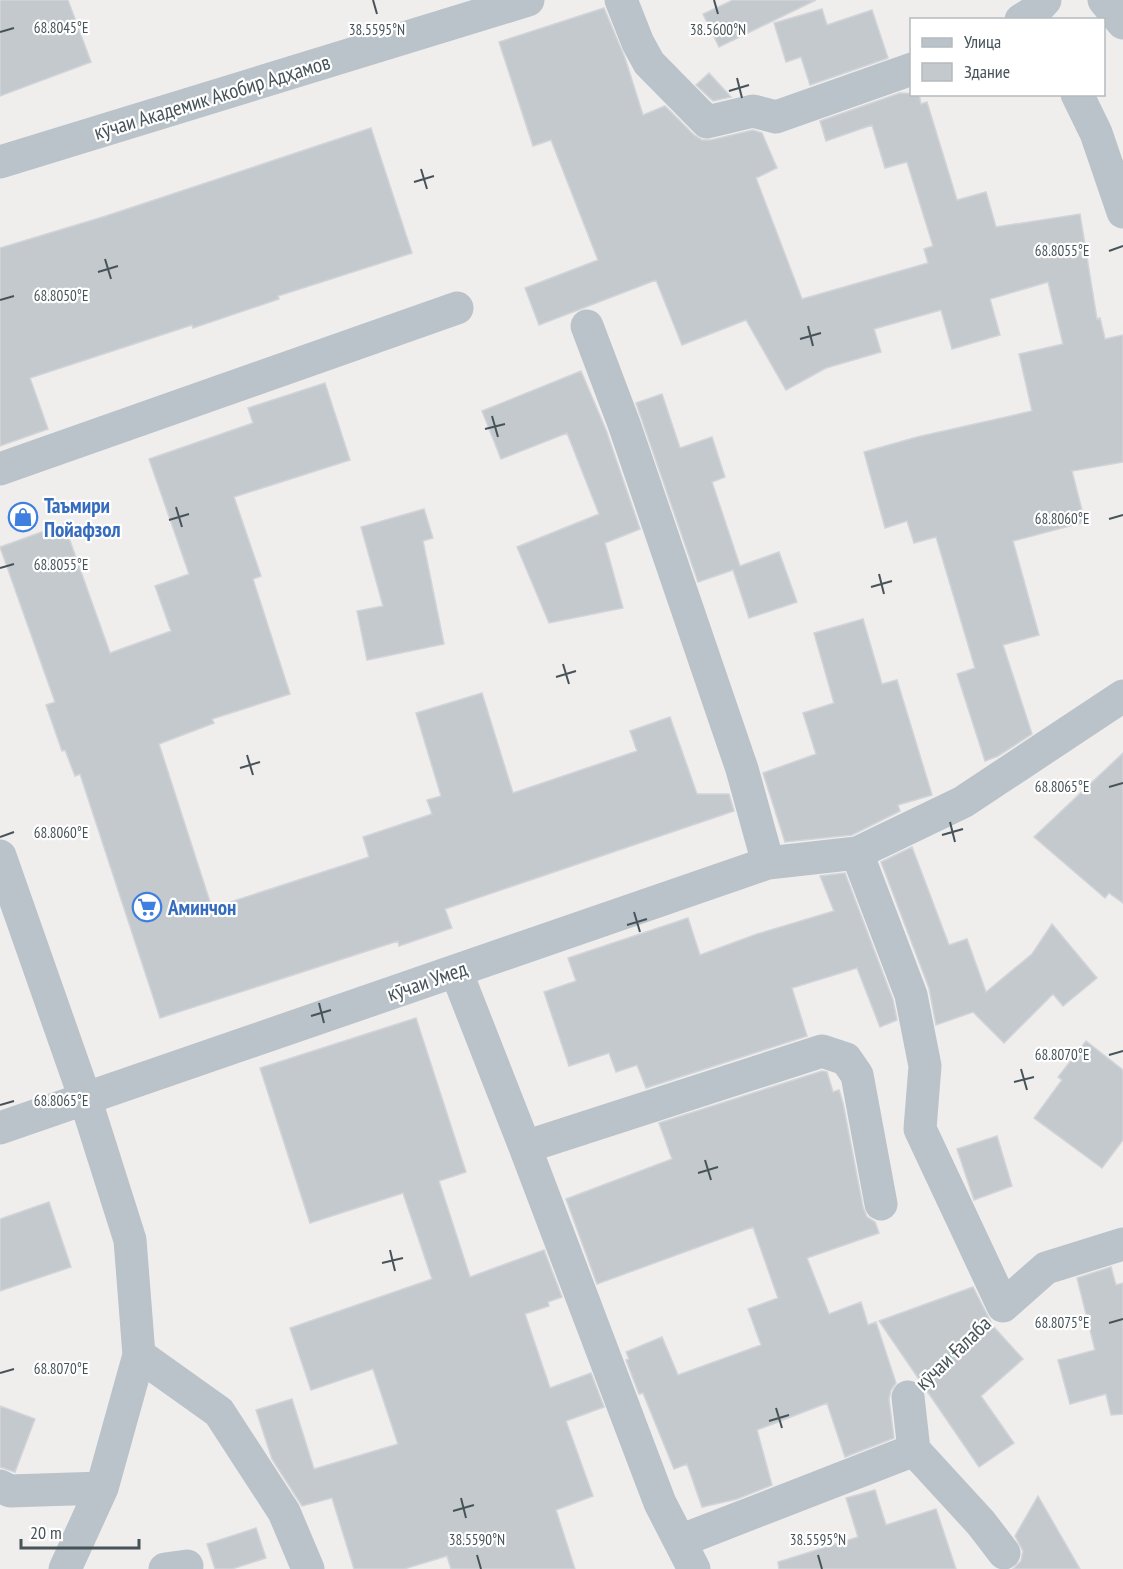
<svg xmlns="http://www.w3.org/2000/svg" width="1123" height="1569" font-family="'PT Sans Narrow',sans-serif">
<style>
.building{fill:#c4c9cd;stroke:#d1d4d8;stroke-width:1.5}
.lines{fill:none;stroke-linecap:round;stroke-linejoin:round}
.path{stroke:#77c896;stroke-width:4;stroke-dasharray:4.5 3;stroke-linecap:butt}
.minor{stroke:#b9c3c9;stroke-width:33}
.ticks{fill:none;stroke:#465359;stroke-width:2}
.labels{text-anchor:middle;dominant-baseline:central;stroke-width:4.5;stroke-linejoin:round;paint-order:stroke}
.street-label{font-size:21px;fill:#465359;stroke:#fff}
.shop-label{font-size:21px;font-weight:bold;fill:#366cbe;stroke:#fff;text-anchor:start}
.ticks-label{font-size:15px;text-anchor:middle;fill:#465359;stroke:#fff;stroke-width:4.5;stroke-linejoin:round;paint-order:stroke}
</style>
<rect width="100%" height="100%" fill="#f0eded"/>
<path class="building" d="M0,0H68L91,62L0,96Z
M733,0H816L719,47L703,14Z
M604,8L625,58L643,115L665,106L694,135L702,140H711L753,130L762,133L777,168L756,178L802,299L928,263L924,249L933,246L907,162L885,168L872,125L826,141L820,121L900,93L919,94L921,104L927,102L957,200L986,192L996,227L1080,214L1097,319L1100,318L1105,339L1123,335V462L1072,471L1085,522L1013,541L1039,635L1003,645L1032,734L998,756L985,761L957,674L975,668L936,537L914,543L907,521L885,528L864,452L917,437L1032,411L1019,354L1063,344L1048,282L990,299L1000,335L952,349L941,310L874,329L881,352L826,368L786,390L746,320L682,345L656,280L539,325L525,288L598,260L551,140L533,146L499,42Z
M822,9L827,25L872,10L888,58L810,85L801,57L786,62L774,23Z
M709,73L731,97L713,101L696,85Z
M371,128L412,253L278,296L279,299L193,328L192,325L30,378L48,429L0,446V248L106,216Z
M581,371L606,430L640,529L605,543L623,608L549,623L517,547L599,514L567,433L501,459L482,411Z
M325,383L350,460L234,497L261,576L253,579L290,694L212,719L214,723L159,744L212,908L369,857L363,837L432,814L427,800L441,796L416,713L482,693L513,793L637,751L630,731L670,717L697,794H729L734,811L445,909L452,928L399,946L398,941L160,1018L80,774L75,776L65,750L62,751L46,705L55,702L0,547L64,524L110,653L171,631L155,586L189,574L149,459L253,423L248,408Z
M662,394L680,448L712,437L725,477L712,482L740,566L779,552L797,602L749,618L733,570L698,582L636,403Z
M424,509L433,538L423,541L444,644L367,660L357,611L383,606L361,527Z
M863,619L882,684L897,680L932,795L898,805L900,811L852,835L785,842L763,773L816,754L803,713L834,703L814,633Z
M1123,753V903L1109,893L1105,898L1034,837Z
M912,847L949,945L967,939L986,992L1032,954L1052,924L1097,978L1063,1006L1053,994L1004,1043L973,1012L936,1025L929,988L881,862Z
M845,873L893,1000L897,1020L880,1027L857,968L792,988L807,1036L646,1088L637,1065L616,1072L609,1053L569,1066L544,992L576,981L568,958L688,918L700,955L757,934L834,911L820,876Z
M416,1018L466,1172L439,1181L470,1277L544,1250L562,1297L548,1302L549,1306L525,1314L550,1388L591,1373L604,1407L566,1421L593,1496L556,1510L575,1569H451L447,1556L404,1569H354L332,1498L302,1506L272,1459L256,1410L292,1399L314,1469L398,1444L373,1369L311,1390L290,1328L432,1279L403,1193L310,1223L260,1068Z
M1086,1041L1123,1070V1140L1102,1168L1034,1118L1062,1080L1058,1077Z
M822,1071L827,1072L833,1092L839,1090L843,1103L863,1207L867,1217L875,1222L879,1233L807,1258L829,1314L861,1302L868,1325L876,1322L896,1383L891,1390L889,1399L894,1438L845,1457L827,1403L757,1430L772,1485L737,1499L702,1507L687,1464L674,1469L643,1393L639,1394L626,1360L629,1359L626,1352L662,1337L678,1375L761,1345L748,1309L778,1298L753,1227L597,1284L566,1199L672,1159L659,1123Z
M997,1136L1012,1186L974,1200L957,1149Z
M49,1202L71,1267L0,1291V1219Z
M1111,1267L1116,1285L1123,1283V1414L1111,1415L1106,1394L1070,1404L1058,1360L1095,1350L1077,1278Z
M973,1287L993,1326L1023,1359L981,1396L1014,1443L979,1467L879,1321Z
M0,1406L35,1419L15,1472L0,1467Z
M875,1490L886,1525L936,1509L956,1569H779L778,1562L858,1537L846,1498Z
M1038,1496L1080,1569H1013L1021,1561L1023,1551L1015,1536Z
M256,1528L266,1558L232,1569H215L207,1544Z"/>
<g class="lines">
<path class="path" d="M933,1372L975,1331"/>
<path class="minor" d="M621,0L638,43L649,63L707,122L753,111L776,117L912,69
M1104,0L1123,23
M1021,20L1034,12L1045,0
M1077,94L1096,133L1123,212
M0,162L528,0
M587,326L624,424L742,769L768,863L857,853
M0,469L457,308
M1123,696L963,802L857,853L911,995L925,1066L920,1129L1003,1306L1046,1268L1123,1244
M0,856L85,1098L130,1240L139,1355L102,1488L65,1569
M456,971L525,1147L660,1503L694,1569
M0,1128L768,863
M525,1147L822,1051L846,1059L857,1075L881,1204
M139,1355L219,1412L284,1512L308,1569
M908,1397L914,1450
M0,1486L10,1491L102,1488
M680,1541L914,1450L981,1523L1004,1553
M165,1569L187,1566"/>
</g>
<path class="ticks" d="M373,0L377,14M714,0L718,14M0,32L14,28M737,78L742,98M729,91L749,85M421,169L427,189M414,182L434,176M1109,251L1123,246M105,259L111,279M98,272L118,266M0,300L14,296M808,326L813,346M800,339L821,333M492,416L498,437M485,429L505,424M176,507L182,527M1109,519L1123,515M169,520L189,514M0,568L14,564M879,574L884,594M871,587L892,581M563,664L569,684M556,677L576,671M247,755L253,775M240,768L260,762M1109,787L1123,783M950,822L955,842M942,835L963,829M0,837L14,832M634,912L640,932M627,925L647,919M319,1003L324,1023M311,1016L331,1010M1109,1055L1123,1051M1021,1069L1027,1090M1014,1082L1034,1077M0,1105L14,1101M705,1160L711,1180M698,1173L718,1167M390,1250L395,1271M382,1263L403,1258M1109,1323L1123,1319M0,1373L14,1369M776,1408L782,1428M769,1421L789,1415M461,1498L466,1518M453,1511L474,1505M477,1555L481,1569M818,1555L822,1569"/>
<defs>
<g id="shop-ring" transform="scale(1.5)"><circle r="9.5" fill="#fff" stroke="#3f7fe0" stroke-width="1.5"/><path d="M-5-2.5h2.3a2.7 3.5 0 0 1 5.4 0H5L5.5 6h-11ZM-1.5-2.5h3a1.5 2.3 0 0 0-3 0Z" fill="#3f7fe0"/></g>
<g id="supermarket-ring" transform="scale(1.5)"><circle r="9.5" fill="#fff" stroke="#3f7fe0" stroke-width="1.5"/><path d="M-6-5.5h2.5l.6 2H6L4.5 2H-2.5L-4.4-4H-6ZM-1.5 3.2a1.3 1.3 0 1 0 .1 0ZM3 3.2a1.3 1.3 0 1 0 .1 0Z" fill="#3f7fe0"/></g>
</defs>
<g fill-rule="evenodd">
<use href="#shop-ring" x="23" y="517"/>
<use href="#supermarket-ring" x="147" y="907"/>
</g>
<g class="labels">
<g class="street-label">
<text transform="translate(212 97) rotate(-17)">кӯчаи Академик Акобир Адҳамов</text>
<text transform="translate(427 981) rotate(-19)">кӯчаи Умед</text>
<text transform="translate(953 1353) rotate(-44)">кӯчаи Ғалаба</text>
</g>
<g class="shop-label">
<text x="44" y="505">Таъмири<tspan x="44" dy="24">Пойафзол</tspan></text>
<text x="168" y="907">Аминчон</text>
</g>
</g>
<g class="ticks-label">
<text x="61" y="33">68.8045°E</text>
<text x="377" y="35">38.5595°N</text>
<text x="718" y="35">38.5600°N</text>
<text x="1062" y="256">68.8055°E</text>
<text x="61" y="301">68.8050°E</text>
<text x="1062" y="524">68.8060°E</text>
<text x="61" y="570">68.8055°E</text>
<text x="1062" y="792">68.8065°E</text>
<text x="61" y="838">68.8060°E</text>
<text x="1062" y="1060">68.8070°E</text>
<text x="61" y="1106">68.8065°E</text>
<text x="1062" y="1328">68.8075°E</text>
<text x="61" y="1374">68.8070°E</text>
<text x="477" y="1545">38.5590°N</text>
<text x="818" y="1545">38.5595°N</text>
</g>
<rect x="910" y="18" width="195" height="78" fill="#ffffff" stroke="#b5babd" stroke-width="1.5"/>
<rect x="922" y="38" width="30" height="9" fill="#b9c3c9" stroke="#b5babd" stroke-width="1.5"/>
<text x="964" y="48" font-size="18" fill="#465359">Улица</text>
<rect x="922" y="63" width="30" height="18" fill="#c4c9cd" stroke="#b5babd" stroke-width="1.5"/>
<text x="964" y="78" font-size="18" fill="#465359">Здание</text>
<path d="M21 1539v9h118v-9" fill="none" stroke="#465359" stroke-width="3"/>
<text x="30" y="1539" font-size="18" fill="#465359" stroke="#ffffff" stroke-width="4.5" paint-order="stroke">20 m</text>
</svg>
